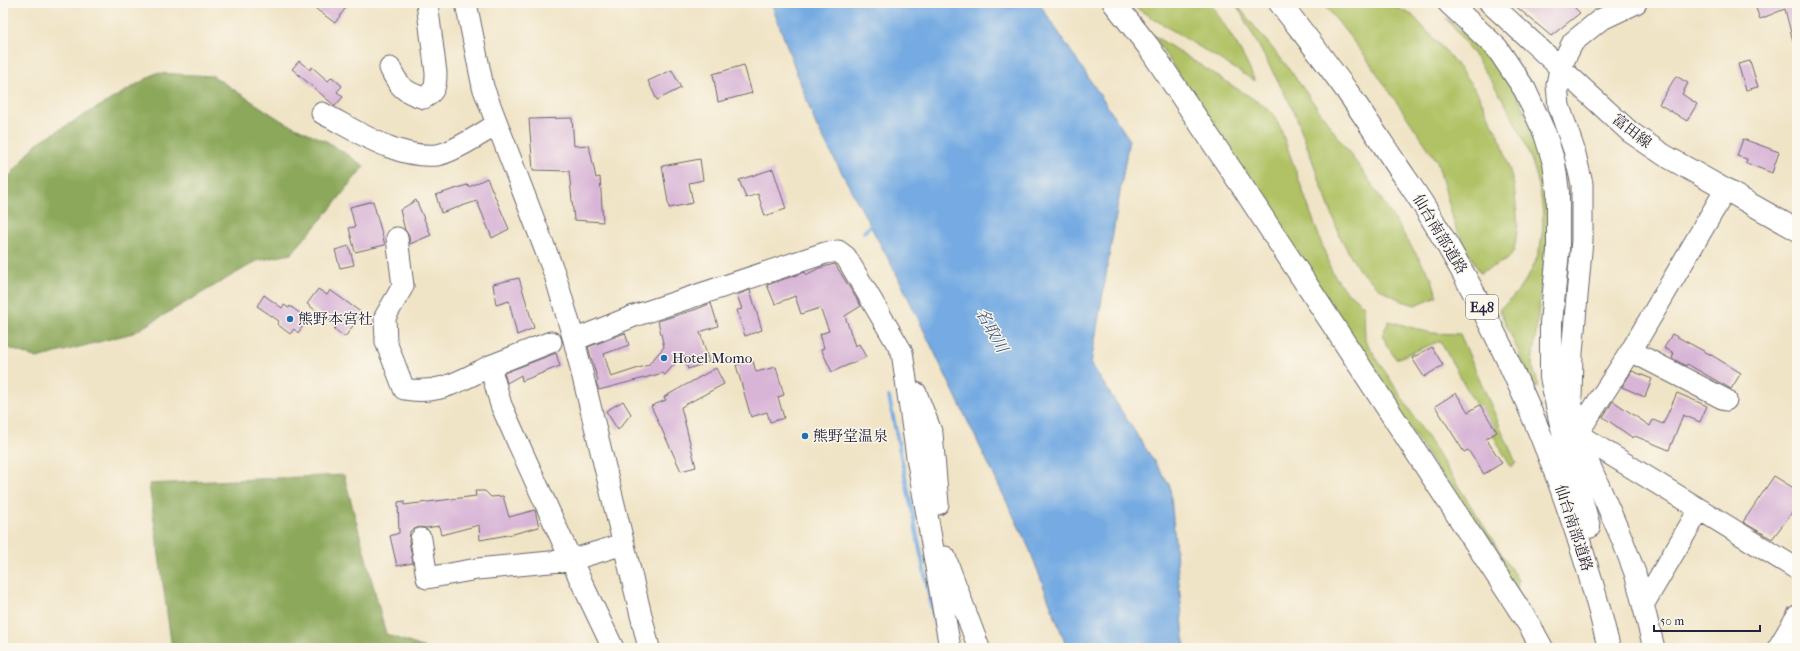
<svg xmlns="http://www.w3.org/2000/svg" width="1800" height="651" font-family="'IM FELL French Canon','Noto Serif JP',serif">
<style>
.green{fill:#b0c265;stroke:#697250}
.forest{fill:#8ca85a;stroke:#57654a}
.water{fill:#74aae2;stroke:#4b668e}
.lines{fill:none;stroke-linecap:round;stroke-linejoin:round}
.stream{stroke:#74aae2;stroke-width:4}
.building{fill:#d8b5d7}
.minor-casing{stroke:#6a666c;stroke-width:23}
.highway-casing{stroke:#6a666c;stroke-width:24}
.minor{stroke:#fff;stroke-width:21}
.highway{stroke:#fff;stroke-width:22}
.poi-dot{fill:#1f6fb2;stroke:#fbf7ec;stroke-width:1.5}
.labels{text-anchor:middle;dominant-baseline:central;stroke-width:3;stroke-linejoin:round;paint-order:stroke}
.shield{fill:#fbf7ec;stroke:#636270;stroke-width:1}
.shield-label{font-size:14px;font-weight:bold;fill:#22223b}
.street-label{font-size:15px;fill:#22223b;stroke:#fbf7ec}
.poi-label{font-size:15px;fill:#22223b;stroke:#fbf7ec;text-anchor:start}
.water-label{font-size:16px;font-style:italic;fill:#43587e;stroke:#fbf7ec}
</style>
<rect width="100%" height="100%" fill="#fbf7ec"/>
<filter id="ink" filterUnits="userSpaceOnUse"><feTurbulence type="fractalNoise" baseFrequency=".025" numOctaves="2"/><feDisplacementMap in="SourceGraphic" scale="8" xChannelSelector="R" yChannelSelector="G"/><feConvolveMatrix kernelMatrix="1 2 1 2 8 2 1 2 1" color-interpolation-filters="sRGB"/></filter>
<filter id="wash" filterUnits="userSpaceOnUse"><feTurbulence type="fractalNoise" baseFrequency=".012" numOctaves="4" result="noise"/><feDisplacementMap in="SourceGraphic" scale="16" xChannelSelector="R" yChannelSelector="G"/><feGaussianBlur stdDeviation="0.9" result="paint"/><feColorMatrix in="noise" values="0 0 0 0 0 0 0 0 0 0 0 0 0 0 0 0 0 1.4 0 .05"/><feComposite in="paint" operator="in"/></filter>
<g filter="url(#wash)">
<rect width="100%" height="100%" fill="#f0e4c6"/>
<path class="green" d="M1128,3H1210C1227,28 1243,53 1255,81Z
M1323,3H1387L1412,15L1450,56L1477,92L1502,143L1514,185L1518,225L1514,250L1508,259L1480,273L1455,226L1437,161L1365,56Z
M1236,4L1287,66L1371,183L1432,279L1437,296L1415,305L1402,301L1380,289L1359,270L1341,239L1295,113Z
M1446,18L1483,49L1513,87L1531,125L1541,153L1548,187L1549,223L1532,365L1539,386L1535,388L1499,309C1511,301 1519,290 1527,278C1578,198 1495,80 1446,18Z
M1153,35L1264,106L1273,114L1280,127L1331,270L1343,288L1364,306L1365,340L1518,580L1517,592Z
M1389,321L1431,333L1460,334L1516,463L1511,467L1440,341L1396,359L1386,344L1383,333Z"/>
<path class="forest" d="M156,73L213,76L282,121L328,142L364,166L332,207L291,254L257,261L133,333L37,358L3,346V184L37,143Z
M344,475L386,634L425,648H172L149,484Z"/>
<path class="water" d="M771,3H1039L1129,139L1091,364L1170,486L1185,648H1067L1029,548L898,277L816,125Z"/>
<g class="lines">
<path class="stream" d="M864,232L873,223
M889,397L935,624"/>
</g>
<g id="blocks">
<path class="building" d="M308,3H349L335,23Z
M1512,3H1570L1580,13L1551,36Z
M1754,3H1797V41H1793L1785,9L1760,19Z
M299,61L310,70L312,67L328,81L332,77L342,86L337,92L343,97L335,106L292,69Z
M1750,61L1758,87L1746,90L1738,64Z
M744,65L752,93L718,102L713,74Z
M672,70L681,88L657,100L648,81Z
M1676,76L1688,83L1682,94L1697,104L1687,121L1659,104Z
M572,118L574,146L589,145L596,178L600,177L603,222L574,220L569,171L533,170L529,119Z
M1743,139L1779,152L1772,173L1746,163L1747,159L1737,156Z
M700,159L703,180L689,183L693,203L669,208L662,166Z
M773,169L786,209L765,216L758,194L746,198L739,180Z
M487,178L509,229L492,238L477,201L441,213L436,195L467,185L469,187Z
M416,200L431,235L410,244L409,236L405,230L400,210Z
M373,201L385,245L355,252L349,228L355,227L350,207Z
M349,246L354,265L340,268L335,250Z
M835,264L861,306L845,316L855,346L859,344L866,357L832,372L821,349L824,348L820,334L829,331L820,308L801,314L795,296L775,304L767,285L805,272L806,275L819,268Z
M519,278L534,328L517,335L509,301L496,305L493,284Z
M318,289L327,295L330,290L362,313L345,337L334,329L337,326L307,304Z
M750,290L762,330L745,336L737,310L742,309L737,295Z
M264,295L282,308L284,305L289,308L290,306L308,319L298,333L294,329L290,334L277,324L279,321L257,306Z
M711,303L718,326L700,332L709,362L688,369L683,354L665,375L663,373L599,390L596,382L598,381L588,347L625,333L629,345L604,354L611,377L648,365L664,347L658,321L697,309Z
M1672,334L1713,356L1741,373L1731,389L1687,364L1686,366L1672,358L1674,353L1664,348Z
M1432,347L1443,365L1424,377L1412,358Z
M556,353L560,366L522,381L521,375L507,383L504,373Z
M753,361L756,372L776,367L784,395L778,397L784,418L770,422L767,412L751,417L736,365Z
M716,368L724,384L681,407L696,467L681,471L651,406L666,400L664,397Z
M1632,371L1652,379L1645,397L1622,387Z
M1456,393L1468,412L1480,405L1497,432L1486,439L1502,463L1484,474L1468,450L1464,452L1435,406Z
M1677,393L1707,406L1700,422L1683,415L1669,450L1635,436L1633,438L1603,417L1613,401L1650,426L1653,420L1663,424Z
M623,401L631,414L618,430L606,411Z
M1774,476L1797,490V506L1772,539L1743,522Z
M475,491H485L491,497L503,496L509,517L535,510L539,527L513,534L480,540L479,525L441,535L439,526L426,528L419,527L410,531L409,541L413,563L397,566L390,536L399,533L398,502L404,501V505L476,496Z"/>
</g>
</g>
<g filter="url(#ink)">
<use href="#blocks" fill-opacity="0" stroke="#6a666c" stroke-width="1"/>
<g class="lines">
<g class="minor-casing">
<path id="minor" d="M466,3L483,87L555,275L574,340L649,648
M1490,3L1630,132L1664,155L1797,230
M1636,3L1600,20L1573,42L1560,68L1557,85L1559,106L1574,150L1582,184V240L1572,353L1571,400L1579,441L1622,539L1635,573L1654,648
M390,68C399,87 404,92 424,98C435,92 436,85 436,73L427,3
M322,113C357,131 397,159 437,155C452,153 483,133 497,124
M1726,189L1631,351L1577,434L1797,569
M397,238L403,286L385,317L386,342L404,389C439,395 460,381 490,366
M574,340L634,316L825,253L838,251L846,257L902,352L917,457L950,648
M1631,351L1726,400
M916,393L932,434L938,504
M421,539L427,578L477,569L571,560L501,405L490,366L551,342
M945,557L979,648
M1643,605L1699,510
M613,648L571,560L624,544
M1778,648L1797,616"/>
</g>
<g class="highway-casing">
<path id="highway" d="M1114,3L1148,46L1244,189L1530,626L1542,648
M1280,3C1303,33 1327,63 1349,94C1365,117 1380,140 1396,164C1408,182 1421,200 1432,219C1512,352 1573,497 1609,648
M1449,3L1497,48L1525,90L1545,134L1554,163L1558,192V251L1551,323V377L1560,420L1589,527"/>
</g>
<use href="#minor" class="minor"/>
<use href="#highway" class="highway"/>
</g>
</g>
<g class="poi-dot">
<circle cx="290" cy="319" r="4"/>
<circle cx="664" cy="358" r="4"/>
<circle cx="805" cy="436" r="4"/>
</g>
<g class="labels">
<rect class="shield" x="1466" y="295" width="32" height="24" rx="3"/>
<g class="shield-label">
<text x="1482" y="307">E48</text>
</g>
<g class="street-label">
<text transform="translate(1632 131) rotate(38)">富田線</text>
<text transform="translate(1440 234) rotate(59)">仙台南部道路</text>
<text transform="translate(1574 528) rotate(72)">仙台南部道路</text>
</g>
<g class="poi-label">
<text x="298" y="319">熊野本宮社</text>
<text x="672" y="358">Hotel Momo</text>
<text x="813" y="436">熊野堂温泉</text>
</g>
<g class="water-label">
<text transform="translate(992 330) rotate(61)">名取川</text>
</g>
</g>
<rect width="1800" height="651" fill="none" stroke="#fbf7ec" stroke-width="16"/>
<path d="M1654 625v6h106v-6" fill="none" stroke="#22223b" stroke-width="2"/>
<text x="1660" y="625" font-size="12" fill="#22223b" stroke="#fbf7ec" stroke-width="3" paint-order="stroke">50 m</text>
</svg>
